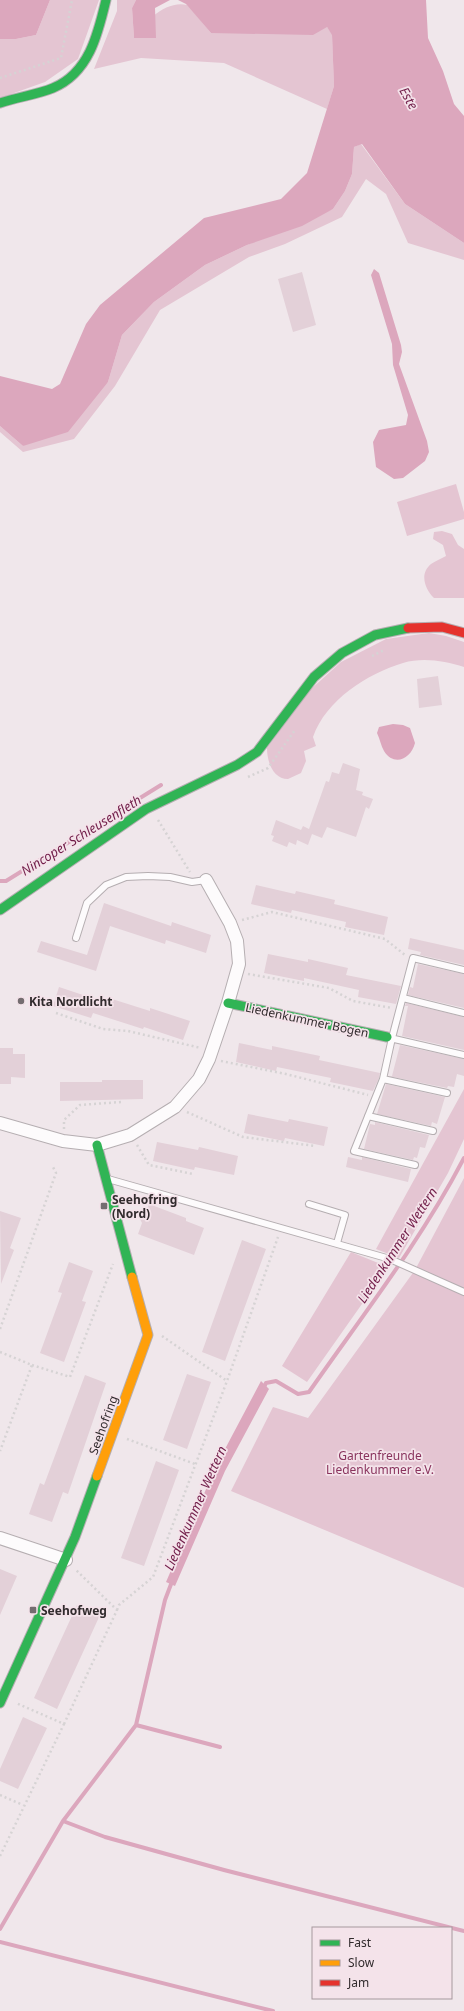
<svg xmlns="http://www.w3.org/2000/svg" width="464" height="2011" font-family="'Noto Sans',sans-serif">
<style>
.green{fill:#e4c5d2}
.water{fill:#dca7bd}
.lines{fill:none;stroke-linecap:round;stroke-linejoin:round}
.stream{stroke:#dca7bd;stroke-width:4}
.building{fill:#e3d0d8}
.lane-casing{stroke:#b5aeb1;stroke-width:8}
.street-casing{stroke:#b5aeb1;stroke-width:14}
.fast-casing{stroke:#b5aeb1;stroke-width:11}
.slow-casing{stroke:#b5aeb1;stroke-width:11}
.jam-casing{stroke:#b5aeb1;stroke-width:11}
.path{stroke:#d6d3d4;stroke-width:2.5;stroke-dasharray:2 3;stroke-linecap:butt}
.lane{stroke:#fdfbfc;stroke-width:6}
.street{stroke:#fdfbfc;stroke-width:12}
.fast{stroke:#30b455;stroke-width:9}
.slow{stroke:#ff9f0a;stroke-width:9}
.jam{stroke:#e5322d;stroke-width:9}
.poi-dot{fill:#746d70;stroke:#f4e3ea;stroke-width:1.5}
.labels{text-anchor:middle;dominant-baseline:central;stroke-width:3.5;stroke-linejoin:round;paint-order:stroke}
.poi-label{font-size:12px;font-weight:bold;fill:#312b2d;stroke:#f4e3ea;text-anchor:start}
.street-label{font-size:12px;fill:#312b2d;stroke:#f4e3ea}
.park-label{font-size:12px;fill:#89335d;stroke:#f4e3ea}
.water-label{font-size:13px;font-style:italic;fill:#701c48;stroke:#f4e3ea}
</style>
<rect width="100%" height="100%" fill="#f0e7eb"/>
<path class="green" d="M50,0H99L78,59L45,82L0,98V39H16L36,35Z
M117,0H136L132,8L134,38C144,23 165,0 187,5C196,14 203,24 211,33L327,27L332,34L334,86L327,109L224,63L141,58L94,69L117,11Z
M361,144L405,204L464,243V260L408,243L386,194L366,179L342,217L285,244L249,257L160,310L115,386L74,439L23,452L0,432V426L23,446L108,382L122,335L154,302L205,265L247,245L333,209L345,191L352,174L354,147Z
M456,484L464,512V519L407,536L397,502Z
M442,531L452,534L458,545L464,549V598H434C425,589 419,574 431,564C435,561 441,559 446,556L443,545L433,539L434,532Z
M429,633L446,636L464,642V667C445,661 423,657 403,663C367,674 326,700 313,737L316,746L304,751L306,761L301,773L288,779C273,779 267,762 267,748L310,690L341,662L386,639Z
M464,1089V1139L448,1173L399,1258L376,1249Z
M464,1178V1588L231,1491L273,1407L308,1418L415,1270Z
M351,1252L388,1267L307,1382L282,1366Z"/>
<path class="water" d="M0,0H50L36,35L16,39H0Z
M136,0H170L155,8L156,38H134L132,8Z
M178,0H426L428,38L443,71L454,104L464,116V243L405,204L362,144L354,147L352,174L345,191L333,209L302,226L247,245L205,265L154,302L122,335L108,382L68,432L23,446L0,426V376L52,389L60,384L86,324L100,305L204,218L281,199L307,173L334,86L332,35L327,27L313,35L211,33L186,4Z
M374,269L379,273L401,345L402,352L399,364L427,441L429,452L425,461L403,478L394,479L376,467L373,442L379,430L406,425L408,415L393,365L392,344L371,275Z
M393,724L403,725L410,728L415,743C411,759 394,767 384,751C381,746 380,739 377,733L379,727Z
M261,1381L269,1389L225,1471L175,1586L166,1582L216,1466Z"/>
<g class="lines">
<path class="stream" d="M0,881H6L161,785
M263,1389L266,1383L276,1381L298,1394L309,1392C362,1316 421,1241 464,1158
M136,1725L220,1747
M63,1821L105,1837L224,1870L464,1931
M0,1929L63,1821L136,1725L165,1600L173,1579
M0,1942L273,2011"/>
</g>
<path class="building" d="M302,272L316,325L293,332L278,279Z
M438,676L442,705L419,708L417,679Z
M343,763L360,769L356,790L363,792L362,795L373,799L369,809L366,807L356,837L327,827L322,838L312,834L308,845L297,840L296,845L289,842L287,847L272,841L274,836L271,835L276,820L301,830L303,826L309,829L326,781L329,782L332,772L339,774Z
M256,885L295,894L296,891L335,900L334,904L388,917L384,935L345,927L346,922L292,910L291,913L251,904Z
M104,903L171,926L172,922L211,935L206,953L166,940L165,944L110,926L96,971L37,952L41,941L87,955Z
M410,938L464,950V965L420,955L421,952L408,949Z
M268,954L308,962V959L348,968L346,975L401,986L396,1004L358,997L359,990L304,978V981L264,973Z
M418,964L464,974V1008L408,995L410,987L413,988Z
M59,987L110,1004L112,999L150,1011V1008L190,1021L183,1040L144,1027L143,1029L93,1013L91,1018L53,1006Z
M406,1003L464,1017V1050L402,1036L408,1006H405Z
M239,1043L272,1050V1046L320,1056L319,1060L380,1073L379,1078L373,1091L330,1082L331,1078L277,1067L276,1071L236,1062Z
M400,1045L464,1059V1076L457,1074L454,1087L448,1086L447,1088L388,1076H392Z
M0,1048H13V1054H25V1078L11,1077V1084H0Z
M102,1080H143V1099L60,1101V1082H102Z
M386,1084L445,1097L437,1124L432,1122L431,1126L377,1114Z
M248,1114L288,1122L289,1119L328,1127L324,1146L285,1138L284,1141L244,1133Z
M375,1122L429,1135L425,1148L420,1147L417,1158L414,1157L413,1160L364,1149L370,1124L375,1125Z
M157,1142L198,1150L199,1147L238,1156L234,1175L195,1167L194,1170L153,1161Z
M348,1157L362,1160V1157L411,1169L408,1182L346,1167Z
M149,1204L186,1218V1221L204,1228L194,1255L138,1234L142,1223L139,1217L145,1215Z
M0,1211L21,1218L10,1248L14,1250L1,1284Z
M242,1240L266,1249L225,1361L202,1352Z
M69,1262L93,1271L82,1301L86,1302L64,1362L40,1353L62,1293L58,1292Z
M187,1374L211,1382L187,1449L163,1440Z
M85,1375L106,1383L68,1494L63,1492L52,1522L29,1514L40,1483L44,1485Z
M156,1461L179,1470L144,1566L121,1558Z
M0,1569L17,1576L0,1615Z
M77,1605L100,1615L57,1709L34,1698Z
M23,1717L47,1728L18,1789L0,1781V1769Z"/>
<g class="lines">
<g class="lane-casing">
<path id="lane" d="M76,938L87,903L106,885L126,877L148,876L170,877L192,882L206,880
M403,998L464,1013
M390,1038L464,1055
M383,1079L447,1093
M368,1116L433,1131
M415,1165L354,1151L383,1079L392,1038L413,958L464,970
M108,1179L390,1259L464,1292
M309,1204L345,1215L337,1243"/>
</g>
<g class="street-casing">
<path id="street" d="M0,1123L63,1141L97,1145L130,1135L175,1107L199,1079L209,1059L228,1003L239,964L237,941L230,923L206,880
M0,1538L66,1560"/>
</g>
<g class="fast-casing">
<path id="fast" d="M0,103C17,97 36,95 53,88C89,73 98,34 106,0
M0,910L146,809L237,765L257,752L314,677L342,653L375,635L408,628
M228,1003L387,1037
M97,1145L132,1277
M0,1703L75,1537L97,1476"/>
</g>
<g class="slow-casing">
<path id="slow" d="M97,1476L148,1335L132,1277"/>
</g>
<g class="jam-casing">
<path id="jam" d="M408,628L442,627L464,633"/>
</g>
<path class="path" d="M0,78L61,58L72,0
M372,656L384,650
M248,777L268,768L295,730
M158,820L190,872
M242,920L272,912L385,939L405,955
M248,974L329,988L353,1001L392,1008
M56,1013L103,1029L128,1031L201,1048
M221,1061L286,1074L368,1095
M187,1112L243,1137L316,1146
M64,1129V1120L80,1105L121,1102
M137,1145L149,1165L193,1174
M0,1329L56,1173L53,1167
M162,1336L227,1381
M0,1352L32,1365L0,1451
M32,1365L70,1377L113,1264
M127,1439L195,1464
M117,1610L119,1605L153,1577L227,1381L278,1237
M64,1724L117,1610L75,1569
M0,1795L23,1805
M0,1856L64,1724L16,1703"/>
<use href="#lane" class="lane"/>
<use href="#street" class="street"/>
<use href="#fast" class="fast"/>
<use href="#slow" class="slow"/>
<use href="#jam" class="jam"/>
</g>
<g class="poi-dot">
<circle cx="21" cy="1001" r="4"/>
<rect x="100" y="1202" width="8" height="8" rx="2"/>
<rect x="29" y="1606" width="8" height="8" rx="2"/>
</g>
<g class="labels">
<g class="poi-label">
<text x="29" y="1001">Kita Nordlicht</text>
<text x="112" y="1199">Seehofring<tspan x="112" dy="14">(Nord)</tspan></text>
<text x="41" y="1610">Seehofweg</text>
</g>
<g class="street-label">
<text transform="translate(307 1020) rotate(12)">Liedenkummer Bogen</text>
<text transform="translate(103 1425) rotate(-70)">Seehofring</text>
</g>
<g class="park-label">
<text x="380" y="1455">Gartenfreunde<tspan x="380" dy="14">Liedenkummer e.V.</tspan></text>
</g>
<g class="water-label">
<text transform="translate(409 98) rotate(60)">Este</text>
<text transform="translate(81 835) rotate(-32)">Nincoper Schleusenfleth</text>
<text transform="translate(397 1245) rotate(-57)">Liedenkummer Wettern</text>
<text transform="translate(195 1508) rotate(-66)">Liedenkummer Wettern</text>
</g>
</g>
<rect x="312" y="1927" width="140" height="72" fill="#f4e3ea" stroke="#a6999e"/>
<rect x="320" y="1940" width="20" height="6" fill="#30b455" stroke="#a6999e"/>
<text x="348" y="1947" font-size="12" fill="#312b2d">Fast</text>
<rect x="320" y="1960" width="20" height="6" fill="#ff9f0a" stroke="#a6999e"/>
<text x="348" y="1967" font-size="12" fill="#312b2d">Slow</text>
<rect x="320" y="1980" width="20" height="6" fill="#e5322d" stroke="#a6999e"/>
<text x="348" y="1987" font-size="12" fill="#312b2d">Jam</text>
</svg>
